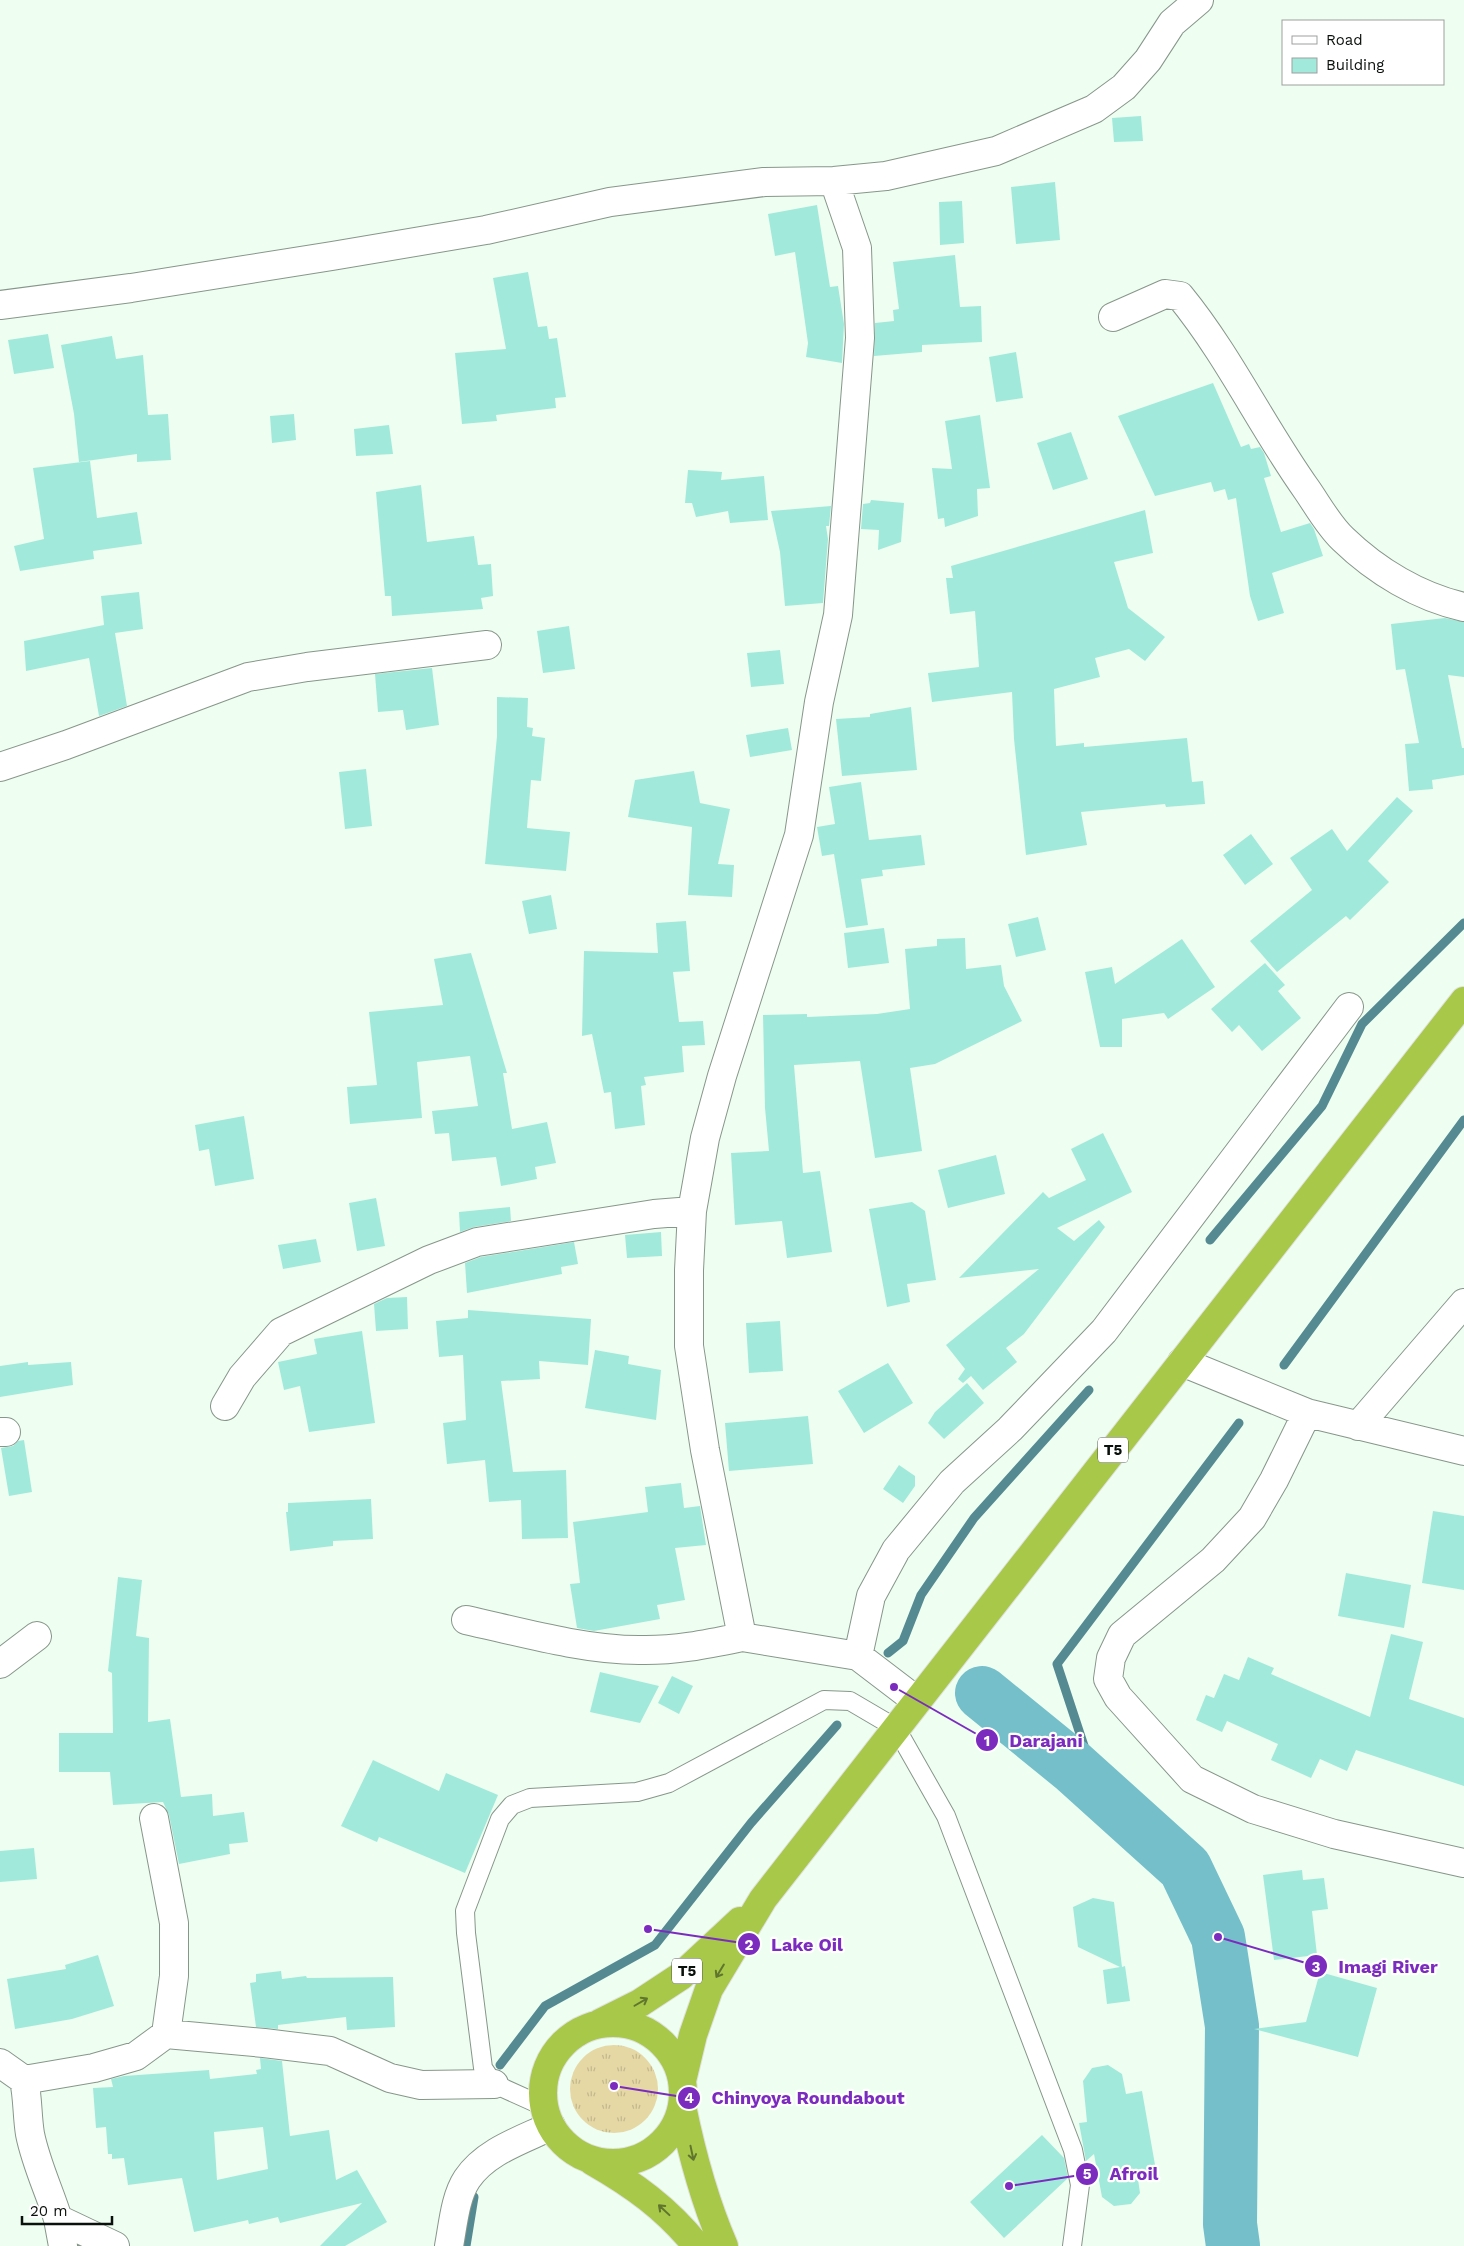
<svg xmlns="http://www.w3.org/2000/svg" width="1464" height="2246" font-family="'Work Sans',sans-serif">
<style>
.grass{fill:url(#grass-tufts)}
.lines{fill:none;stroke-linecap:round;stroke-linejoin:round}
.stream{stroke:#558a92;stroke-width:9}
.river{stroke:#75bfcb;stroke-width:54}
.building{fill:#a1eadb;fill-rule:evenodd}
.service-casing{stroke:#87968a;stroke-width:20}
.minor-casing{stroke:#87968a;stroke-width:30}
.trunk-casing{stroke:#e2e2e2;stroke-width:30}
.service{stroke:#fff;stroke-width:18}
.minor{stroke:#fff;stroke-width:28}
.trunk{stroke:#a7c848;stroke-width:28}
.oneway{stroke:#60752d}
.labels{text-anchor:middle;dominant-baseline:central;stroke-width:4.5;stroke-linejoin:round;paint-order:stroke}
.shield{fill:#fff;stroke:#545855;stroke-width:1}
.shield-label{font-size:15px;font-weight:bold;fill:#0a100c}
.leader{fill:none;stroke:#7b2cbf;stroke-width:2}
.callout-dot{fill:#7b2cbf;stroke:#fff;stroke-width:2}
.mark-label{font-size:15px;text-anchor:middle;font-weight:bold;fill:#fff}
.callout-label{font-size:18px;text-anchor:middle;font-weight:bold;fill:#7b2cbf;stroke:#fff;stroke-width:4.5;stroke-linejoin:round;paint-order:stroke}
</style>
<defs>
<pattern id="grass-tufts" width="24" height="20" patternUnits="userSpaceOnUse" patternTransform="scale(1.25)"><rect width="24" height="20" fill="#e5d8a5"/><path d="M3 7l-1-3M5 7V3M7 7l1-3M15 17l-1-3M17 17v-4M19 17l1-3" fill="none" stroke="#c3b88d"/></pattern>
</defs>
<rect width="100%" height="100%" fill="#eefef1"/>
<path class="grass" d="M570 2089a44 44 0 1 1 88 0a44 44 0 1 1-88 0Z"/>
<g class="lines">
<path class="stream" d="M1210,1240L1322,1106L1362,1024L1464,923
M1284,1365L1464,1120
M888,1653L903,1641L921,1595L974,1518L1089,1390
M1073,1767L1086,1752L1057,1664L1239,1423
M500,2065L545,2006L655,1945L751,1823L837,1725
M466,2246L474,2197"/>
<path class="river" d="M982,1693L1073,1767L1185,1868L1218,1937L1232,2026L1230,2224L1233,2246"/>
</g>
<path class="building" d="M1141,116L1143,141L1114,142L1112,118Z
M1055,182L1060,240L1016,244L1011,187Z
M962,201L964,243L940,245L939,202Z
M817,205L830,287L838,286L844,324L842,363L806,357L808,343L795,252L775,256L768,214Z
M955,255L960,307L981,306L982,342L922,345V352L874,356L875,323L894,321L893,310L899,309L893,262Z
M528,272L538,327L547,326L549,339L557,338L566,397L555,398L556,408L496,415L497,421L462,424L455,353L506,349L493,278Z
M48,334L54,368L14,374L8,340Z
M112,336L116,359L143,355L148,415L168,414L171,460L137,462V454L79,462L74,414L61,345Z
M1016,352L1023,398L996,402L989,357Z
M1213,383L1241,447L1249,444L1251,449L1260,447L1264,453L1271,476L1264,478L1281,532L1310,523L1314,529L1323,556L1272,573L1284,613L1258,621L1250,596L1236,498L1228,500L1225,489L1214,492L1211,482L1155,496L1118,416Z
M294,414L296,440L272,443L270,416Z
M980,415L990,488L977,489L978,516L945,527L944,518L938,519L932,468L952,469L945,421Z
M389,425L393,454L356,456L354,429Z
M1071,432L1088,479L1053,490L1037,443Z
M90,461L97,518L137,512L142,544L93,551L94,559L20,571L14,546L44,539L33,468Z
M688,470L722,472L721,480L764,476L768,520L730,523L728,511L696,517L692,503H685Z
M421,485L427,542L474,536L478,565L491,564L493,596L481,598L483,609L392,616L391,596H385L376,492Z
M871,500L904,503L901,542L878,550L879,530L861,529L863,504L870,503Z
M831,506L829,526H826L828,539L823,603L785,606L780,552L771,511Z
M1145,510L1153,553L1114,562L1128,608L1165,637L1145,661L1129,649L1095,658L1100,677L1054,689L1056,746L1084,743V747L1187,738L1192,782L1203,781L1205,804L1166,807L1165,804L1081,812L1087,845L1026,855L1014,739L1012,692L932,702L928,673L979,667L975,611L950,614L946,578H953L951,566Z
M139,592L143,629L115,633L127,706L99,716L89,658L26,671L24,641L104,625L101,596Z
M1445,618L1464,622V677L1448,675L1462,748H1464V775L1432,780L1433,789L1409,791L1405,744L1419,743L1405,669L1396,670L1391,624Z
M569,626L575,669L543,673L537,631Z
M780,650L784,684L751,687L747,653Z
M432,668L439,725L406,730L403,710L378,712L375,674Z
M497,697L528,698L527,727L533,728L532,736L545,738L541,781L531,780L527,828L570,832L566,871L485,864L497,736Z
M911,707L917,770L842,776L836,719L870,717V714Z
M788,728L792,750L750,757L746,735Z
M366,769L372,826L345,829L339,772Z
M694,771L700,803L730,809L718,864L734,865L732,897L688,895L692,827L628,817L635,780Z
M861,782L869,840L921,835L925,865L882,870L883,876L861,879L868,925L846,928L834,854L822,856L817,827L835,824L829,787Z
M1397,797L1413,811L1368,861L1389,882L1350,920L1346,916L1277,972L1250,941L1312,890L1290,858L1332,829L1347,851Z
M1251,834L1273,864L1245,885L1223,855Z
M551,895L557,929L529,934L522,901Z
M1038,917L1046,950L1016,957L1008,924Z
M686,921L690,971L673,972L679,1022L703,1021L705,1045L682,1046L684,1072L644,1077L646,1085L641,1086L645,1125L615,1129L611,1092L604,1093L592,1034L582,1036L584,951L658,953L656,923Z
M884,928L889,963L848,968L844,933Z
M965,938L966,969L1001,965L1004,986L1022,1021L935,1064L910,1068L922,1151L875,1158L860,1061L794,1065L803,1173L820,1171L832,1252L787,1258L782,1221L735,1225L731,1153L769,1151L765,1108L763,1015L807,1014V1017L877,1014L910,1009L905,949L937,946V939Z
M1182,939L1215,987L1168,1019L1164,1013L1122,1019V1047H1100L1085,972L1112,967L1115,984Z
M471,953L507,1073H503L512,1129L547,1122L556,1163L535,1167L537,1179L501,1186L496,1157L452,1161L449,1133L435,1134L432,1111L478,1106L470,1056L417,1062L422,1118L350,1124L347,1087L377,1085L369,1012L443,1005L434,959Z
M1265,963L1285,985L1278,991L1301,1018L1262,1051L1239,1025L1232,1032L1211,1009Z
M244,1116L254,1179L215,1186L209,1149L199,1151L195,1125Z
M1103,1133L1132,1192L1057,1228L1074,1241L1099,1220L1105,1227L1024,1334L1006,1348L1017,1362L983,1390L971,1376L963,1383L958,1379L965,1369L946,1345L1039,1269L959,1278L1043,1192L1049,1198L1086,1180L1071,1149Z
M996,1155L1005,1194L948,1208L938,1170Z
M376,1198L385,1246L357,1251L349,1203Z
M912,1202L925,1211L936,1280L907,1284L910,1302L887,1307L869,1209Z
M510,1207L511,1221L474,1227L460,1232L459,1212Z
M661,1232L662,1256L627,1258L625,1235Z
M316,1239L321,1262L283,1269L278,1245Z
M574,1242L578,1264L561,1267L562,1274L467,1293L465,1263L481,1257Z
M407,1297L408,1329L376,1331L374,1304L387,1298Z
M468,1310L591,1319L588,1365L539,1361L540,1379L501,1381L513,1472L566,1470L568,1538L522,1539L521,1500L489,1502L485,1460L447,1464L443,1423L466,1420L463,1355L439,1357L436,1321L468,1318Z
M780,1321L783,1371L749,1373L746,1323Z
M362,1331L375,1423L309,1432L300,1386L284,1390L278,1362L317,1354L314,1339Z
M595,1350L629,1356L628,1364L661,1370L656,1420L585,1408Z
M28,1362V1365L71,1362L73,1385L0,1397V1366Z
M888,1363L913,1403L864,1433L838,1391Z
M967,1383L984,1403L944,1439L928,1423L935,1412Z
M808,1416L813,1464L729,1471L725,1423Z
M24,1440L32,1492L9,1496L1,1448L13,1446L18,1441Z
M899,1465L915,1476V1486L903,1503L883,1489Z
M681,1483L684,1508L700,1506L706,1545L675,1548L685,1600L657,1605L660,1619L594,1631L577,1628L570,1584L580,1583L573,1522L648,1512L645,1487Z
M371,1499L373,1539L333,1541V1546L290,1551L286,1512H288V1503Z
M1433,1511L1464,1516V1590L1422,1583Z
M1346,1573L1411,1585L1404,1628L1338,1616Z
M118,1577L142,1580L136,1636L149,1638L148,1722L170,1719L181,1797L212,1794L213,1816L244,1812L248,1842L229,1844L230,1854L179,1864L169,1815L163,1802L113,1805L110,1772H59V1733H113L112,1673L108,1671Z
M1391,1634L1423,1642L1409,1699L1464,1718V1786L1356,1750L1347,1771L1320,1759L1311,1778L1271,1760L1278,1744L1227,1721L1222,1732L1196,1720L1206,1695L1214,1698L1224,1674L1239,1680L1248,1657L1274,1668L1271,1674L1370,1717Z
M600,1672L659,1686L640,1723L590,1712Z
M672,1676L693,1686L679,1714L658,1703Z
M373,1760L439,1791L446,1773L498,1795L465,1873L379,1837L377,1842L341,1826Z
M34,1848L37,1879L0,1882V1851Z
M1302,1870L1303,1880L1324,1878L1328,1909L1312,1911L1317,1955L1274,1960L1263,1875Z
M1093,1898L1114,1902L1122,1967L1125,1966L1130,2001L1107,2004L1103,1970L1120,1967L1078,1947L1073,1907Z
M98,1955L114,2006L72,2019L15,2029L7,1979L66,1969L65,1965Z
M281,1971L282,1979L306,1976L307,1978L393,1977L395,2027L347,2030L346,2017L278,2025V2029L256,2027L250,1983L256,1982V1974Z
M1320,1972L1377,1988L1358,2057L1254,2029L1306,2022Z
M260,2058L282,2061L290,2136L329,2130L336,2180L357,2170L387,2222L345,2246H320L362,2203L280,2223L278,2217L249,2224L248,2220L194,2232L182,2178L128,2185L124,2158L112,2159V2154H108L106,2127L96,2128L93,2088L113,2087L111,2079L124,2076L209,2070L210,2079L257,2074L256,2070L261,2069ZM263,2127L268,2169L217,2180L214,2132Z
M1108,2065L1122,2074L1126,2094L1142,2091L1157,2176L1138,2179L1140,2193L1131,2204L1114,2206L1102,2197L1094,2154L1086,2161L1079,2123L1087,2122L1083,2081L1092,2068Z
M1042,2135L1064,2158L1068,2178L1004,2238L970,2202Z"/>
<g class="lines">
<g class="service-casing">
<path id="service" d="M545,2107L494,2084L483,2068L466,1933L465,1911L500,1819L512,1805L530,1798L637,1792L669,1783L824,1700L850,1701L896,1728L946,1816L1073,2150L1080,2185L1072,2246"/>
</g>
<g class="minor-casing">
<path id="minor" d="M834,181L857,248L860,338L838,615L819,702L799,835L722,1076L705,1138L692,1211L689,1270V1346L705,1450L742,1637L858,1656
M0,305L131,288L332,256L486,230L610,202L764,182L834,181L886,176L996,151L1094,109L1124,87L1148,60L1172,23L1199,0
M1113,317L1165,294L1180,296C1229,356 1262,427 1307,490C1318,506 1329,526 1343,539C1376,571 1419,597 1464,607
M0,767L66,745L248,677L307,667L487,645
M1182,1362L1307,1413L1464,1451
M225,1406L242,1377L281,1332L429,1260L477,1242L654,1214L692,1211
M1307,1413L1274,1480L1252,1518L1213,1560L1122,1635L1111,1658L1108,1679L1118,1697L1192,1779L1253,1809L1334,1834L1464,1863
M1358,1426L1464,1303
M0,1432H6
M466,1620C520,1632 584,1650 639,1650C675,1651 708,1644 742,1637
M0,1664L37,1636
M917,1701L858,1656L871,1596L896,1550L952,1482L1010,1429L1104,1331L1349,1007
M166,2034L264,2043L330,2051L390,2078L421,2085L494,2084
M0,2063L24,2080C28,2098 27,2116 30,2134C36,2164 49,2190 58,2219L115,2246
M24,2080L94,2068L136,2056L166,2034L174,1976V1923L154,1818
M58,2219L63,2246
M449,2246C453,2225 455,2197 467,2179C486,2151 522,2140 551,2126"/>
</g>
<g class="trunk-casing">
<path id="trunk" d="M600,2023L640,2003L681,1976L740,1921
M543 2093a70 70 0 1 1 140 0a70 70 0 1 1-140 0Z
M682,2081L693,2035L709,1989L763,1899L1464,1001
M682,2106C692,2155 704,2200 724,2246
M592,2161C634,2185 666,2208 697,2246"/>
</g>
<use href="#service" class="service"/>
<use href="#minor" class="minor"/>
<use href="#trunk" class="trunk"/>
</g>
<defs><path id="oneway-shaft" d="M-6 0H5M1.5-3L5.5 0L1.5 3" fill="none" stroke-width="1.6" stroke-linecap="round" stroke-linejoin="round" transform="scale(1.25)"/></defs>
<g class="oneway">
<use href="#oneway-shaft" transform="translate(720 1971) rotate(121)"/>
<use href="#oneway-shaft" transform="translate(641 2002) rotate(-30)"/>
<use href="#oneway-shaft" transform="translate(692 2153) rotate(78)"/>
<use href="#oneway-shaft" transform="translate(664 2210) rotate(-137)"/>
</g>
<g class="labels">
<g class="shield">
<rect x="1098" y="1437.5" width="30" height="25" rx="4"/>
<rect x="672" y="1958.5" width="30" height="25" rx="4"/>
</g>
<g class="shield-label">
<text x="1113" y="1450">T5</text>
<text x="687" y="1971">T5</text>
</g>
</g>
<path class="leader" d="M894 1687L987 1740M648 1929L749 1944M1218 1937L1316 1966M614 2086L689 2098M1009 2186L1087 2174"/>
<g class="callout-dot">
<circle cx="894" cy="1687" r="5"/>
<circle cx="648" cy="1929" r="5"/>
<circle cx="1218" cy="1937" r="5"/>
<circle cx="614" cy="2086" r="5"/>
<circle cx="1009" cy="2186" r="5"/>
<circle cx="987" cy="1740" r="12"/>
<circle cx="749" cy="1944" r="12"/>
<circle cx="1316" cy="1966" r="12"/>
<circle cx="689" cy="2098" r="12"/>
<circle cx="1087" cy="2174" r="12"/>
</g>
<g class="mark-label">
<text x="987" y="1746">1</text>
<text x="749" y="1950">2</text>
<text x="1316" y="1972">3</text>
<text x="689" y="2103">4</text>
<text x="1087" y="2179">5</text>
</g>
<g class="callout-label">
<text x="1046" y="1747">Darajani</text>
<text x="807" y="1951">Lake Oil</text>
<text x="1388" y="1973">Imagi River</text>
<text x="808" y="2104">Chinyoya Roundabout</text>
<text x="1134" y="2180">Afroil</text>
</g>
<rect x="1282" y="20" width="162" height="65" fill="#ffffff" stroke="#9d9f9e"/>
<rect x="1292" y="36" width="25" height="8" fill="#ffffff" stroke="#9d9f9e"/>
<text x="1326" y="45" font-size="15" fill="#0a100c">Road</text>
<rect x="1292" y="58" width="25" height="15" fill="#a1eadb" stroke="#9d9f9e"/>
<text x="1326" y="70" font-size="15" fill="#0a100c">Building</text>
<path d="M22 2216v8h90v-8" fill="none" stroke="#0a100c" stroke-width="2.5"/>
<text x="30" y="2216" font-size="15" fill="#0a100c" stroke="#ffffff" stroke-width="4" paint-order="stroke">20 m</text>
</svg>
